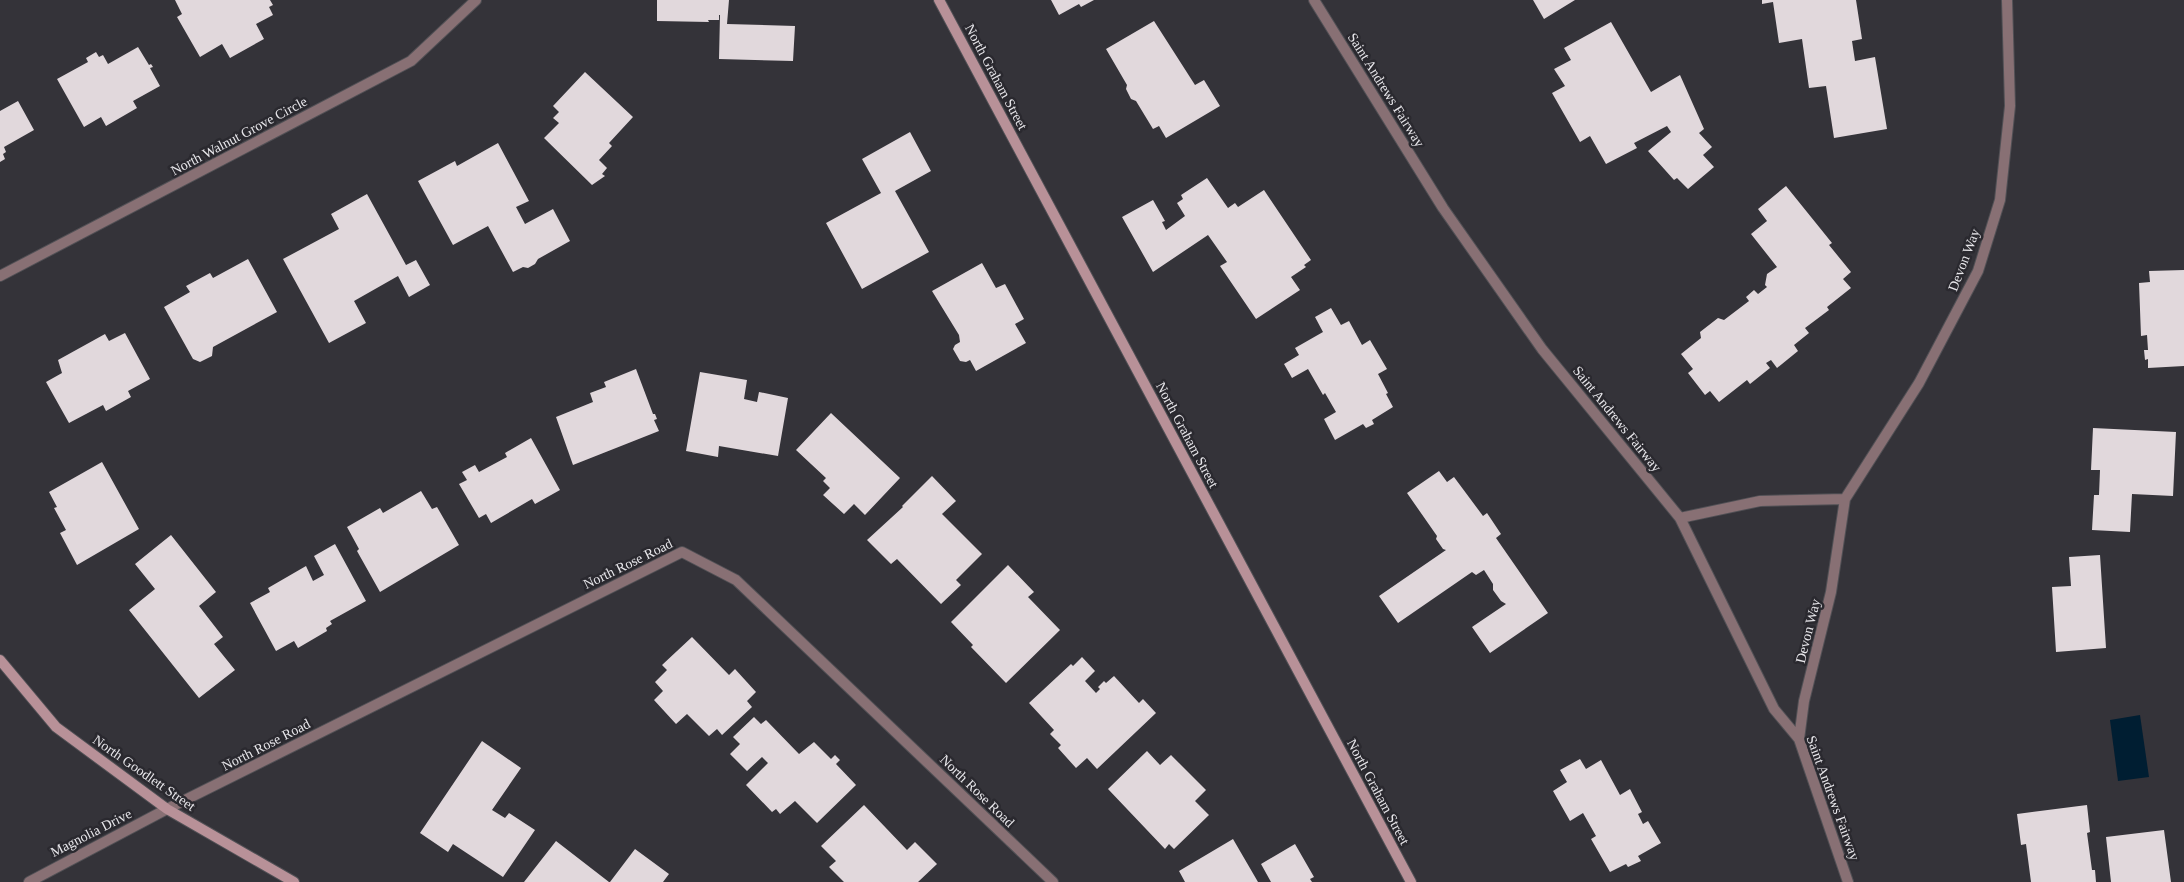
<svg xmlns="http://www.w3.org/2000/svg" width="2184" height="882" font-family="Georgia,serif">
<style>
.water{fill:#001e32}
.building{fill:#e1d8dc}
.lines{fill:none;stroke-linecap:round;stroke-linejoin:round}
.street-casing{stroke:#515055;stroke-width:12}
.secondary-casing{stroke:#515055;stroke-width:12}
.street{stroke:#887074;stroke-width:10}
.secondary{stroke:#b89198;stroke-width:10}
.labels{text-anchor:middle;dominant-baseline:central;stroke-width:5;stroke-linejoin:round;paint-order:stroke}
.street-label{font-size:14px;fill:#e8e7eb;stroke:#2a292f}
</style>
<rect width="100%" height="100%" fill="#343339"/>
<path class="water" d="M2140,715L2149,777L2118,781L2110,720Z"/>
<path class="building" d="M175,0H270L273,5L269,7L273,15L256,24L264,39L230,58L222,44L200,57L177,17L182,14Z
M657,0H729L727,24L795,26L793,61L719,59L720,15H719V20H708L709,22L657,21Z
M1051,0H1094L1081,7L1079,4L1059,15Z
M1533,0H1575L1544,19Z
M1762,0H1856L1862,39L1852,41L1855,61L1875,57L1887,129L1834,138L1826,86L1809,88L1802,39L1779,43L1773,2L1762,4Z
M1154,21L1195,85L1204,80L1220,106L1166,138L1159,126L1153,129L1136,101L1131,99L1126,89L1127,85L1106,49Z
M1611,22L1651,92L1680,75L1704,129L1699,133L1712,147L1703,155L1714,167L1688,189L1677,178L1674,180L1648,151L1671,132L1667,126L1634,143L1637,148L1606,164L1590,136L1580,142L1552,93L1565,86L1554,69L1571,60L1564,48Z
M138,47L149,65L151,64L153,67L150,68L160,86L133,101L137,108L106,126L101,117L84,127L57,79L88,62L86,58L96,52L99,57L103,55L108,64Z
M585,72L633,117L609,143L612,146L599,160L607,168L602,174L605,176L592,185L544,138L559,123L553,118L559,112L553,106Z
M18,101L34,130L4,147L6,152L3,154L5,159L0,162V111Z
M910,132L931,171L895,191L929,252L862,289L826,223L881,193L862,159Z
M498,143L529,201L516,207L525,224L553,209L570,241L538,259L535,264L528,268L523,267L513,272L488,226L453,245L418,181L455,161L457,166Z
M1207,178L1228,208L1235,203L1238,207L1264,190L1311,260L1304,265L1306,267L1291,277L1300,290L1256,319L1220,266L1227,262L1208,235L1153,272L1122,217L1153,200L1165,221L1162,222L1166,230L1185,216L1177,203L1183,199L1181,195Z
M1786,186L1832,243L1829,245L1851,272L1843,279L1851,288L1827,307L1829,310L1805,328L1809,333L1794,345L1798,351L1777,368L1771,360L1766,363L1770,368L1750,384L1747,380L1719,402L1710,391L1705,395L1688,373L1693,369L1681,354L1701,338L1700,332L1718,318L1724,320L1749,301L1746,297L1754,290L1758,294L1767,287L1765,285L1767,274L1777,267L1751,234L1767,221L1758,209Z
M367,194L406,265L416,260L430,285L409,297L398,276L354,301L366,323L329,343L283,259L339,229L331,214Z
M248,259L277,312L213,347L212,356L200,362L193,359L164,307L190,292L186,286L210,273L213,278Z
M982,263L996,288L1005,284L1024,319L1015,324L1026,343L976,371L970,360L966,362L960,361L953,349L955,345L960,342L959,335L932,291Z
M2184,270V366L2148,368V359L2145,360L2144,350H2148L2147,335L2141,336L2139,283L2150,282L2149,271Z
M1331,308L1341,325L1349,321L1362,345L1370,340L1387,369L1378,374L1388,393L1386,394L1393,407L1372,420L1374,424L1366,428L1363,424L1335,440L1324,419L1336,412L1325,393L1323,395L1308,369L1292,378L1284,364L1299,355L1295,348L1323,332L1315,317Z
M125,333L150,379L128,391L131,397L106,411L103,405L69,423L46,382L62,373L58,360L105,334L109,341Z
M636,369L653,414H655L657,419L654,420L659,431L573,465L556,417L593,402L590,393L606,387L604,382Z
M700,372L747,380L744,399L757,402L759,392L788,398L778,456L719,446L718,457L686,451Z
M831,413L900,478L865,515L854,504L844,514L823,495L830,488L823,481L826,478L796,450Z
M2093,428L2176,432L2173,496L2132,494L2130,532L2092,530L2094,495H2099L2100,470H2091Z
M531,438L560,490L535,504L532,499L491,523L486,514L479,518L459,484L467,480L462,472L475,465L479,472L507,457L505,453Z
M102,462L139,529L77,565L60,533L66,530L54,508L57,507L49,492Z
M1439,471L1447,482L1454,477L1483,516L1487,513L1501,534L1496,538L1548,613L1490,653L1472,627L1506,604L1501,601L1493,590V584L1484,570L1476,575L1472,572L1398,623L1379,596L1446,550L1443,549L1436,539L1437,536L1407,493Z
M932,476L956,501L942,514L982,554L956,580L961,585L941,604L897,559L891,564L867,540L903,507L902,506Z
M421,491L432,509L437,507L459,545L380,592L357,551L359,549L347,527L380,508L383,513Z
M171,535L216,592L199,606L223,637L214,644L235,670L199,698L129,610L155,589L135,564Z
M335,544L366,601L330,621L332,624L326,628L327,631L298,648L294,641L276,651L250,603L270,592L268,588L306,566L313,581L324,575L314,556Z
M2100,555L2106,648L2056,652L2052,587L2071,586L2069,557Z
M1008,565L1034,592L1028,597L1060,630L1006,683L971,647L973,645L951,622Z
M692,637L729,675L735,669L756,692L747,701L752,707L722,735L717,729L709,736L687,714L676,724L654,700L663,691L655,682L667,670L662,665Z
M1082,657L1095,671L1085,681L1096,693L1100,689L1098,687L1104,681L1106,683L1114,676L1139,703L1143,699L1156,713L1097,769L1087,758L1076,768L1058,748L1061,745L1050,734L1054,730L1029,703L1071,664L1073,666Z
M754,717L761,724L766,720L799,754L814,742L831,759L835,755L840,760L836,764L856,785L817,823L795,801L780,814L776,809L772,812L746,785L768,763L762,757L747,771L730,754L740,744L733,737Z
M482,741L521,768L492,810L505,818L509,813L535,830L503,877L453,844L448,852L420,833Z
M1147,751L1160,765L1171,755L1206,790L1195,801L1209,815L1174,849L1169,844L1165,849L1108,789Z
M1580,759L1586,769L1601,760L1620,795L1630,789L1642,812L1638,814L1643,824L1648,821L1661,843L1638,856L1641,861L1628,867L1626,864L1610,872L1591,839L1596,836L1583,813L1570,821L1553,791L1567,782L1560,770Z
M864,805L907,850L915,842L937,864L918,882H844L829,867L836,861L821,846Z
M2087,805L2090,832L2087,833L2092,870H2095L2096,882H2031L2026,844L2021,845L2017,814Z
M2164,830L2171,882H2111L2106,837Z
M1233,839L1258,882H1185L1179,871Z
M556,841L609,882H524Z
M1295,844L1314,877L1310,879L1312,882H1271L1261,864Z
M635,849L669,874L663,882H610Z"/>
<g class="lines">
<g class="street-casing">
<path id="street" d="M1314,0L1443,208L1542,349L1680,518L1774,709L1799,739L1848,882
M0,276L411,61L476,0
M1680,518L1760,501L1845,499L1919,383L1978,271L2000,200L2010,106L2007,0
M1799,739L1804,701L1831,592L1845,499
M29,882L167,809L682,552L736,580L1053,882"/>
</g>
<g class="secondary-casing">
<path id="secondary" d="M939,0L1411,882
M0,660L56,727L167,809L294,882"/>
</g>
<use href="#street" class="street"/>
<use href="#secondary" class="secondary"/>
</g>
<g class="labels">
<g class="street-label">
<text transform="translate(996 77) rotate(62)">North Graham Street</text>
<text transform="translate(1386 90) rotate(58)">Saint Andrews Fairway</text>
<text transform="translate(239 136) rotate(-28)">North Walnut Grove Circle</text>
<text transform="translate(1964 260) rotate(-69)">Devon Way</text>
<text transform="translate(1617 419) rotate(51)">Saint Andrews Fairway</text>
<text transform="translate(1187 435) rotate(62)">North Graham Street</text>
<text transform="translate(628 564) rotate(-26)">North Rose Road</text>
<text transform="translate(1808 631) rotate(-76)">Devon Way</text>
<text transform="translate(266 745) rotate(-27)">North Rose Road</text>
<text transform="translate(144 773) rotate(35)">North Goodlett Street</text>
<text transform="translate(977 791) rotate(44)">North Rose Road</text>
<text transform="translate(1378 792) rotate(62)">North Graham Street</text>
<text transform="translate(1833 798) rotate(70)">Saint Andrews Fairway</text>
<text transform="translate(91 833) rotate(-27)">Magnolia Drive</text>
</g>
</g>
</svg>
